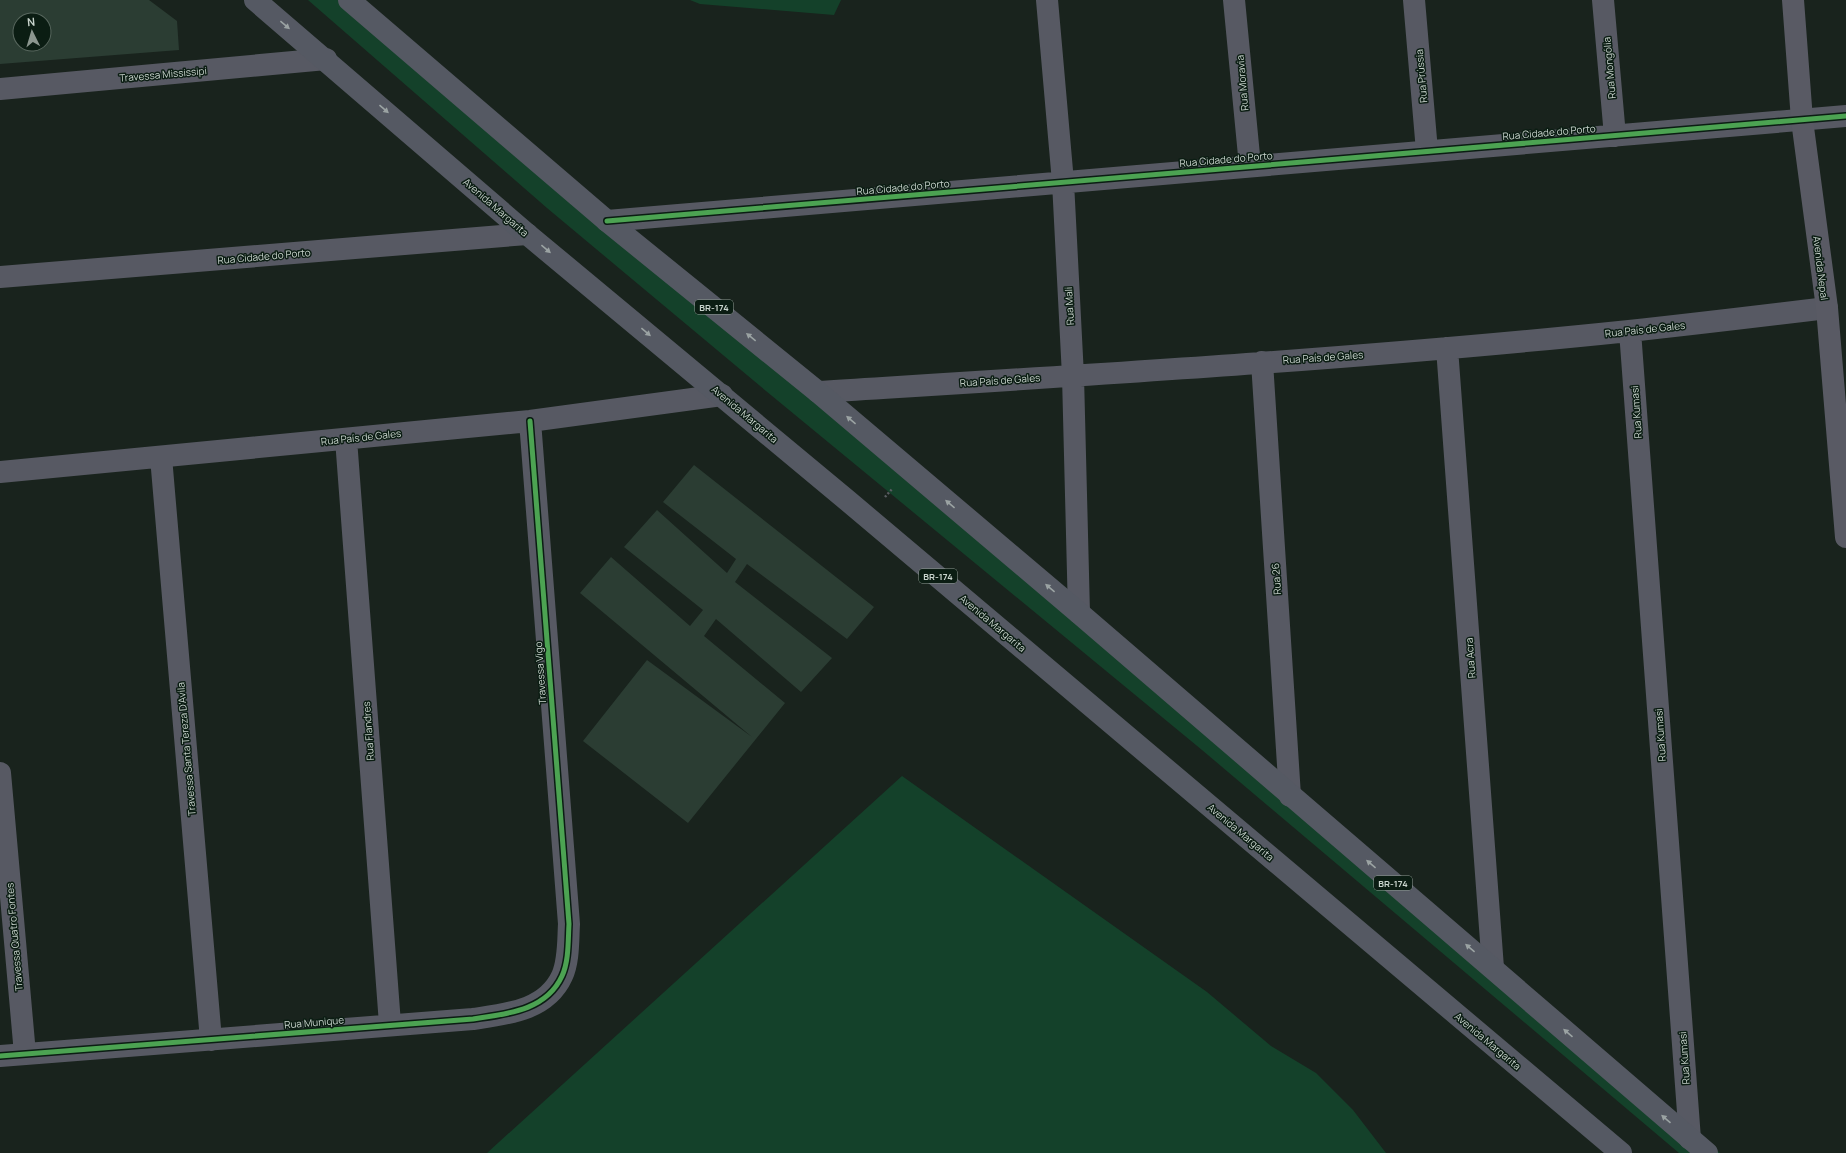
<svg xmlns="http://www.w3.org/2000/svg" width="1846" height="1153" font-family="Manrope,sans-serif">
<style>
.green{fill:#14412a}
.building{fill:#2b3d33;fill-rule:evenodd}
.lines{fill:none;stroke-linecap:round;stroke-linejoin:round}
.path{stroke:#5a5d62;stroke-width:2.5;stroke-dasharray:2 2;stroke-linecap:butt}
.street{stroke:#575963;stroke-width:22}
.secondary{stroke:#595a64;stroke-width:22}
.primary{stroke:#555963;stroke-width:22}
.cycleway-casing{stroke:#0b1d13;stroke-width:8}
.cycleway{stroke:#4ca352;stroke-width:5}
.oneway{fill:#9ba3a3}
.labels{text-anchor:middle;dominant-baseline:central;stroke-width:3;stroke-linejoin:round;paint-order:stroke}
.shield{fill:#0b1d13;stroke:#909d95;stroke-width:1}
.shield-label{font-size:9px;font-weight:bold;fill:#c9d4cd}
.street-label{font-size:10px;fill:#c9d4cd;stroke:#0b1d13}
</style>
<rect width="100%" height="100%" fill="#19231d"/>
<path class="green" d="M308,0H357L1720,1153H1679L1202,750L766,391L547,208Z
M690,0H841L834,15L700,4Z
M902,776L1207,992L1271,1046L1316,1073L1353,1110L1386,1153H487Z"/>
<path class="building" d="M0,0H149L177,21L179,50L0,64ZM20,20H44V44H20Z
M694,465L874,607L847,639L747,564L735,582L832,658L801,692L716,619L704,636L785,703L688,823L583,741L647,660L752,737L580,593L611,557L690,626L703,610L624,547L657,510L727,573L736,559L663,502Z"/>
<g class="lines">
<path class="path" d="M885,497L892,489"/>
<path class="street" d="M1047,0L1063,182L1073,376L1079,613
M1234,0L1250,166
M1414,0L1427,151
M1603,0L1615,136
M0,89L326,59
M607,221L1846,116
M0,277L527,234
M1630,331L1690,1139
M1447,348L1493,968
M1262,362L1290,796
M818,392C1088,375 1360,359 1629,331C1695,324 1761,316 1827,308
M346,439L390,1024
M161,457L211,1040
M0,472L530,421L722,395
M0,773L25,1054
M0,1056L473,1019C506,1014 546,1011 562,976C569,961 568,940 569,924L530,421"/>
<path class="secondary" d="M1793,0L1802,120L1827,308L1846,537"/>
<path class="primary" d="M255,0L527,234L848,501L1621,1153
M349,0L607,221L818,392L1079,613L1707,1153"/>
<g class="cycleway-casing">
<path id="cycleway" d="M607,221L1846,116
M0,1056L473,1019C506,1014 546,1011 562,976C569,961 568,940 569,924L530,421"/>
</g>
<use href="#cycleway" class="cycleway"/>
</g>
<defs><path id="oneway-solid" d="M-6-.8H1V-3.2L6.5 0L1 3.2V.8H-6Z"/></defs>
<g class="oneway">
<use href="#oneway-solid" transform="translate(285 25) rotate(40)"/>
<use href="#oneway-solid" transform="translate(384 109) rotate(41)"/>
<use href="#oneway-solid" transform="translate(546 249) rotate(40)"/>
<use href="#oneway-solid" transform="translate(646 332) rotate(40)"/>
<use href="#oneway-solid" transform="translate(751 337) rotate(-141)"/>
<use href="#oneway-solid" transform="translate(851 420) rotate(-140)"/>
<use href="#oneway-solid" transform="translate(950 504) rotate(-140)"/>
<use href="#oneway-solid" transform="translate(1050 588) rotate(-140)"/>
<use href="#oneway-solid" transform="translate(1371 864) rotate(-140)"/>
<use href="#oneway-solid" transform="translate(1470 948) rotate(-140)"/>
<use href="#oneway-solid" transform="translate(1568 1033) rotate(-139)"/>
<use href="#oneway-solid" transform="translate(1666 1119) rotate(-139)"/>
</g>
<g class="labels">
<g class="shield">
<rect x="695" y="300" width="38" height="14" rx="3"/>
<rect x="919" y="569" width="38" height="14" rx="3"/>
<rect x="1374" y="876" width="38" height="14" rx="3"/>
</g>
<g class="shield-label">
<text x="714" y="307">BR-174</text>
<text x="938" y="576">BR-174</text>
<text x="1393" y="883">BR-174</text>
</g>
<g class="street-label">
<text transform="translate(1609 68) rotate(-95)">Rua Mongólia</text>
<text transform="translate(163 74) rotate(-5)">Travessa Mississipi</text>
<text transform="translate(1421 76) rotate(-95)">Rua Prússia</text>
<text transform="translate(1242 83) rotate(-95)">Rua Moravia</text>
<text transform="translate(1549 132) rotate(-5)">Rua Cidade do Porto</text>
<text transform="translate(1226 159) rotate(-5)">Rua Cidade do Porto</text>
<text transform="translate(903 187) rotate(-5)">Rua Cidade do Porto</text>
<text transform="translate(496 207) rotate(41)">Avenida Margarita</text>
<text transform="translate(264 256) rotate(-5)">Rua Cidade do Porto</text>
<text transform="translate(1821 268) rotate(83)">Avenida Nepal</text>
<text transform="translate(1069 306) rotate(-93)">Rua Mali</text>
<text transform="translate(1645 329) rotate(-6)">Rua País de Gales</text>
<text transform="translate(1323 357) rotate(-4)">Rua País de Gales</text>
<text transform="translate(1000 380) rotate(-4)">Rua País de Gales</text>
<text transform="translate(1636 412) rotate(-94)">Rua Kumasi</text>
<text transform="translate(745 414) rotate(40)">Avenida Margarita</text>
<text transform="translate(361 437) rotate(-6)">Rua País de Gales</text>
<text transform="translate(1276 579) rotate(-94)">Rua 26</text>
<text transform="translate(993 623) rotate(40)">Avenida Margarita</text>
<text transform="translate(1470 658) rotate(-94)">Rua Acra</text>
<text transform="translate(540 673) rotate(-94)">Travessa Vigo</text>
<text transform="translate(368 731) rotate(-94)">Rua Flandres</text>
<text transform="translate(1660 735) rotate(-94)">Rua Kumasi</text>
<text transform="translate(186 749) rotate(-95)">Travessa Santa Tereza D'Avila</text>
<text transform="translate(1241 832) rotate(40)">Avenida Margarita</text>
<text transform="translate(14 937) rotate(-95)">Travessa Quatro Fontes</text>
<text transform="translate(314 1022) rotate(-5)">Rua Munique</text>
<text transform="translate(1488 1041) rotate(40)">Avenida Margarita</text>
<text transform="translate(1684 1058) rotate(-94)">Rua Kumasi</text>
</g>
</g>
<g transform="translate(32 32) rotate(355)"><circle r="19" fill="#0b1d13" stroke="#57665d"/>
<path d="M0-3L7 15L0 10L-7 15Z" fill="#8b968f"/>
<text y="-6" font-size="11" font-weight="bold" text-anchor="middle" fill="#c9d4cd">N</text>
</g>
</svg>
